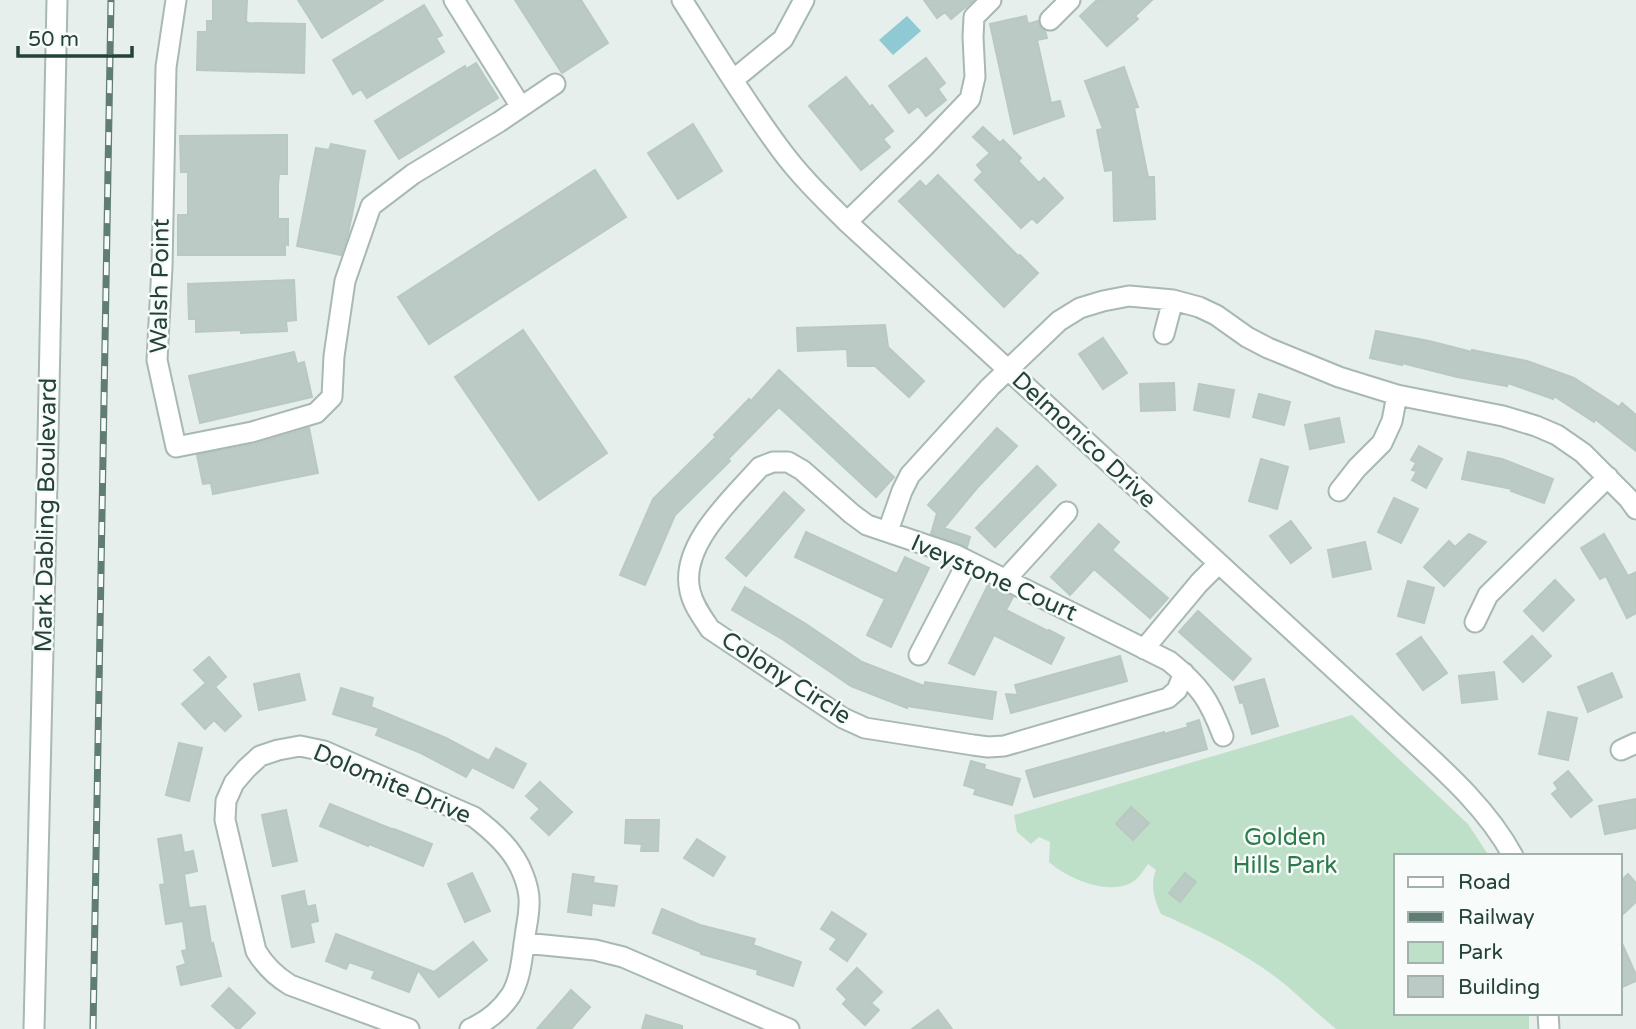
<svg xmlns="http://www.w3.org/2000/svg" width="1636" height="1029" font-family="'Varela Round',sans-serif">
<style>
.green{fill:#bfe0c8}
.water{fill:#8ec9d4}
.building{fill:#bbcac4;stroke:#b8c9c2;stroke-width:2}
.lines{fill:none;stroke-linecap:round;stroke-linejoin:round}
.minor-casing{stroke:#a8b8b2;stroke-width:23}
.minor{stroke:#fff;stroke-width:19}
.rail-casing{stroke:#5f7d75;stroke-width:7}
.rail{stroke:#f7fbf9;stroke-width:4.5;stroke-dasharray:13;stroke-linecap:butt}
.labels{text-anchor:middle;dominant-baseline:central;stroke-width:5;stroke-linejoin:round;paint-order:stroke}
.street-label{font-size:24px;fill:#24423a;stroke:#f7fbf9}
.park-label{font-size:24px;fill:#2d7a4b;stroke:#f7fbf9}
</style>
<rect width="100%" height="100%" fill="#e6efeb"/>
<path class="green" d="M1352,715L1468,824L1489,856H1396V1013H1529V1029H1336C1319,1015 1303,1000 1287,986C1249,955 1205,933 1161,914C1154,899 1150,885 1156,870L1148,864C1144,869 1140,877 1134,881C1111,897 1068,879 1049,862L1050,842L1039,837L1031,844L1017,832L1014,815Z"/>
<path class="water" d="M907,16L921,31L893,55L879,40Z"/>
<path class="building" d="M213,0H247L246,21L248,23L305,24L304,73L197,70L198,32H207V21H213Z
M298,0H383L322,38Z
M515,0H581L608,43L562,73Z
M924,0H974L951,19L945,12L937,18Z
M1097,0H1152L1135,16L1138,19L1107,46L1080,16Z
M424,5L442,35L436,38L444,52L367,98L361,89L353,94L333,60Z
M1026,16L1028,24L1038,21L1041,28L1045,31L1047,38L1037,40L1051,103L1060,101L1064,116L1014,134L990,24Z
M926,58L945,83L938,89L946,100L926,116L918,106L909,113L889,86Z
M476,63L498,98L399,159L375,121L465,66L466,69Z
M1124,67L1138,107L1134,108L1148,177H1154L1155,219L1114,221L1113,170L1105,171L1097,130L1103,129L1085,81Z
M846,77L870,107L872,105L893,131L883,139L890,147L861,170L809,106Z
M693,124L722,171L678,199L648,153Z
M983,127L1000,143L1003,140L1021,158L1018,161L1039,183L1044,178L1063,198L1037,223L1032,218L1021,228L975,180L983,172L977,165L990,153L973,137Z
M287,135V174H279L278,185V219H288V245L285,244V255H178V215H188V172H181L180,136Z
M331,144L365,151L348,234L341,255L297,246L316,148L329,150Z
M595,170L626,217L429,344L398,297Z
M938,175L1018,256L1020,255L1038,273L1004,307L899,201L920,181L926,187Z
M294,280L296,320L286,321L287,331L241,333V330L196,332V319H189L188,284Z
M885,325L888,347L924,381L909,397L875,366H848L847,349L798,351L797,328Z
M523,330L607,453L539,500L455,377Z
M1376,331L1429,341L1472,352V350L1527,361L1574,378L1619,407L1622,403L1636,415V451L1595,419L1594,422L1554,396L1553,399L1508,383L1507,386L1457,377L1402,363V365L1370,358Z
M1103,338L1127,373L1103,389L1079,354Z
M294,352L297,364L304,362L312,397L200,423L189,376Z
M779,370L894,477L876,497L779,407L728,459L730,461L675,515L645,585L620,575L653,499L716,437L714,435L749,399L751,401Z
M1174,383L1175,410L1141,411L1140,384Z
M1199,384L1234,390L1229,417L1194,410Z
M1259,394L1290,402L1284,425L1253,417Z
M1339,418L1344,442L1310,449L1305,425Z
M309,428L318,473L213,494L211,483L203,484L197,455L255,444Z
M997,428L1017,446L977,488L944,528L970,537L967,547L931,534L937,513L928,505Z
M1419,446L1442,459L1426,488L1412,480L1417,471L1412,470L1416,463L1411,460Z
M1468,452L1502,459L1553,479L1544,503L1511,491L1512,489L1462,479Z
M1261,459L1288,467L1277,509L1249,501Z
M1037,466L1056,485L995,547L976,528Z
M784,492L804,510L746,576L726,558Z
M1394,498L1418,509L1401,543L1378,532Z
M1291,521L1311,548L1291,563L1270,536Z
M1099,524L1119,542L1112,550L1168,598L1150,618L1094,569L1070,595L1051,577Z
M806,532L897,574L905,557L929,568L891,647L867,635L885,599L795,557Z
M1469,534L1486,542L1444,586L1424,567L1449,541L1455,547Z
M1604,534L1628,576L1636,572V613L1627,618L1606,576L1600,579L1581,548Z
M1365,542L1371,569L1333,577L1328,550Z
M1555,580L1574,600L1543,631L1524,611Z
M1408,581L1434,588L1424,623L1398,616Z
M988,585L1013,597L1006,610L1048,631L1049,630L1064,638L1051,664L994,635L974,675L949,663Z
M745,587L806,624L862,662L924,686L925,682L996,692L992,719L907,706V708L851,686L782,639L732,610Z
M1198,611L1251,659L1233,680L1179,632Z
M1532,636L1551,656L1523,682L1504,662Z
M1421,637L1447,673L1423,690L1397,654Z
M1120,656L1127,681L1011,713L1006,694L1018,695L1015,685Z
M209,657L226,677L215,687L241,716L225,731L214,720L205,729L182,704L206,683L194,670Z
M1494,672L1497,699L1462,703L1459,676Z
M1612,673L1622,697L1588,712L1578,687Z
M299,674L305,700L259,710L254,684Z
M1264,679L1278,726L1252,734L1243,702L1240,703L1235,687Z
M341,688L373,698L371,707L446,738L489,761L496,748L526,764L513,788L472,767L466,777L421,753L376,735L379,728L333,714Z
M1548,712L1577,718L1568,760L1539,754Z
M1199,720L1207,749L1034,797L1026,771L1164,732V734L1188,727L1187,724Z
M179,743L202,748L189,801L166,795Z
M971,761L985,765L984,769L1020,779L1012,805L974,794L976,789L964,785Z
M1568,771L1592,800L1571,817L1552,794L1558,789L1554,783Z
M540,782L572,812L549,835L531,818L540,809L526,796Z
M1636,799V828L1605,834L1599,806Z
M330,804L394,830V829L432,844L423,866L369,844L368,846L320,826Z
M1131,807L1149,823L1133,840L1116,824Z
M286,810L297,861L273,866L262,815Z
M626,820H659L658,851H641L642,844L625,843Z
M181,835L184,853L193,851L197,871L184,874L189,908L205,906L211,944L213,943L221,976L181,985L177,967L186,964L182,951L187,950L183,921L166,924L160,885L165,884L158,839Z
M697,839L725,857L713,876L684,858Z
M472,873L490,911L465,922L448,884Z
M1185,873L1196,882L1180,902L1169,893Z
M573,874L594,877L593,883L617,886L614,906L592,903L591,915L568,912Z
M1628,874L1636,883V902L1620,917V882Z
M304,891L307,907L315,905L318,921L310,923L314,942L292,947L282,896Z
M662,909L700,925L755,939L753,945L801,962L793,986L757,974L758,970L701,954V952L653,933Z
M832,912L866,934L847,961L830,949L837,939L821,929Z
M336,934L434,972L473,942L487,960L439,997L418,970L409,992L372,978L375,971L349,962L346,969L326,961Z
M1620,939L1636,975V981L1620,988Z
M857,968L882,992L871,1003L879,1010L865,1025L843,1004L847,999L837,989Z
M229,988L255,1013L239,1029H237L212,1006Z
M571,990L590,1007L571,1029H537Z
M938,1010L952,1029H912Z
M646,1015L682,1026V1029H642Z"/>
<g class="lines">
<g class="minor-casing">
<path id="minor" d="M176,0L166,67L162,267L157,360L176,447L252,432L316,413L332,397L334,356L345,281L371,206L413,174L499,122L555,84
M454,0L521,107
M682,0C714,50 745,102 781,150C800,176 824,199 847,222L1382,713C1428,757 1483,800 1513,856
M1050,20L1070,0
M733,80L783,39L804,0
M847,222L924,147L970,99L975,77L973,37L974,17L991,0
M1164,334L1173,300
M1339,491L1357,468L1382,443L1392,421L1397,395
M888,531L902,491L910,475L990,387L1059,321L1080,308L1103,301L1129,296L1173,300L1199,307L1216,315L1247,337L1268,348L1339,377L1397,395L1503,416L1536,426L1557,435L1583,453L1628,498L1636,509
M1006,579L1067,512
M1475,622L1488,595L1608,477
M1144,649L1199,583L1218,564
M919,655L968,561
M1184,673L1177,690L1168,698L1004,746L988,747L973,745L865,728L843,718L710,629C702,617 693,605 690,591C679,545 733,498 760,467L773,462H788L802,470L852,514L867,525L956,555L1169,661C1200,686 1209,699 1223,736
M1621,750L1636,743
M524,943L595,950L623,957L789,1029
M1548,1013L1549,1029
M34,1029L48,438L57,0
M409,1029L290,985C275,976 265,966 256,951L225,820L226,801L234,783L246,769L260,756L278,750L300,746L324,751L474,817C494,832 514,850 523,874C527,884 530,894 529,905C529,916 526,927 525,937C522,957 521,978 511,995C501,1010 486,1022 470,1029"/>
</g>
<use href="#minor" class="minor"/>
<g class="rail-casing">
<path id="rail" d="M93,1029L111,0"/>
</g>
<use href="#rail" class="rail"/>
</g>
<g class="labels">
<g class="street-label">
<text transform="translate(160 286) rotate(-89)">Walsh Point</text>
<text transform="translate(1084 440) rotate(43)">Delmonico Drive</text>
<text transform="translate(46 515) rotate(-89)">Mark Dabling Boulevard</text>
<text transform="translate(994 578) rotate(24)">Iveystone Court</text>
<text transform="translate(786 678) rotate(33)">Colony Circle</text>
<text transform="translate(392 784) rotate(23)">Dolomite Drive</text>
</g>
<g class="park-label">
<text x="1285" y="837">Golden<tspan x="1285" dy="28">Hills Park</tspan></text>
</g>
</g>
<rect x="1394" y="854" width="228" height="161" fill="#f7fbf9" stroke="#a3b1ad" stroke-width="2"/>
<rect x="1408" y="877" width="35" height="10" fill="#ffffff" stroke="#a3b1ad" stroke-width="2"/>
<text x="1458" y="889" font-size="21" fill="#24423a">Road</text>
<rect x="1408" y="912" width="35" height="10" fill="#5f7d75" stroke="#a3b1ad" stroke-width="2"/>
<text x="1458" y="924" font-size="21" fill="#24423a">Railway</text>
<rect x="1408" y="942" width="35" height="21" fill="#bfe0c8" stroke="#a3b1ad" stroke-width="2"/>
<text x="1458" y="959" font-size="21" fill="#24423a">Park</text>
<rect x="1408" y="976" width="35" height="21" fill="#bbcac4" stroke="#a3b1ad" stroke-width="2"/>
<text x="1458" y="994" font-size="21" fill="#24423a">Building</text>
<path d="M18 46v10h114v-10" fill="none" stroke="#24423a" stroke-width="3.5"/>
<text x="28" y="46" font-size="21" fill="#24423a" stroke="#f7fbf9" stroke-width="5" paint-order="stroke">50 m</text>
</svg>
